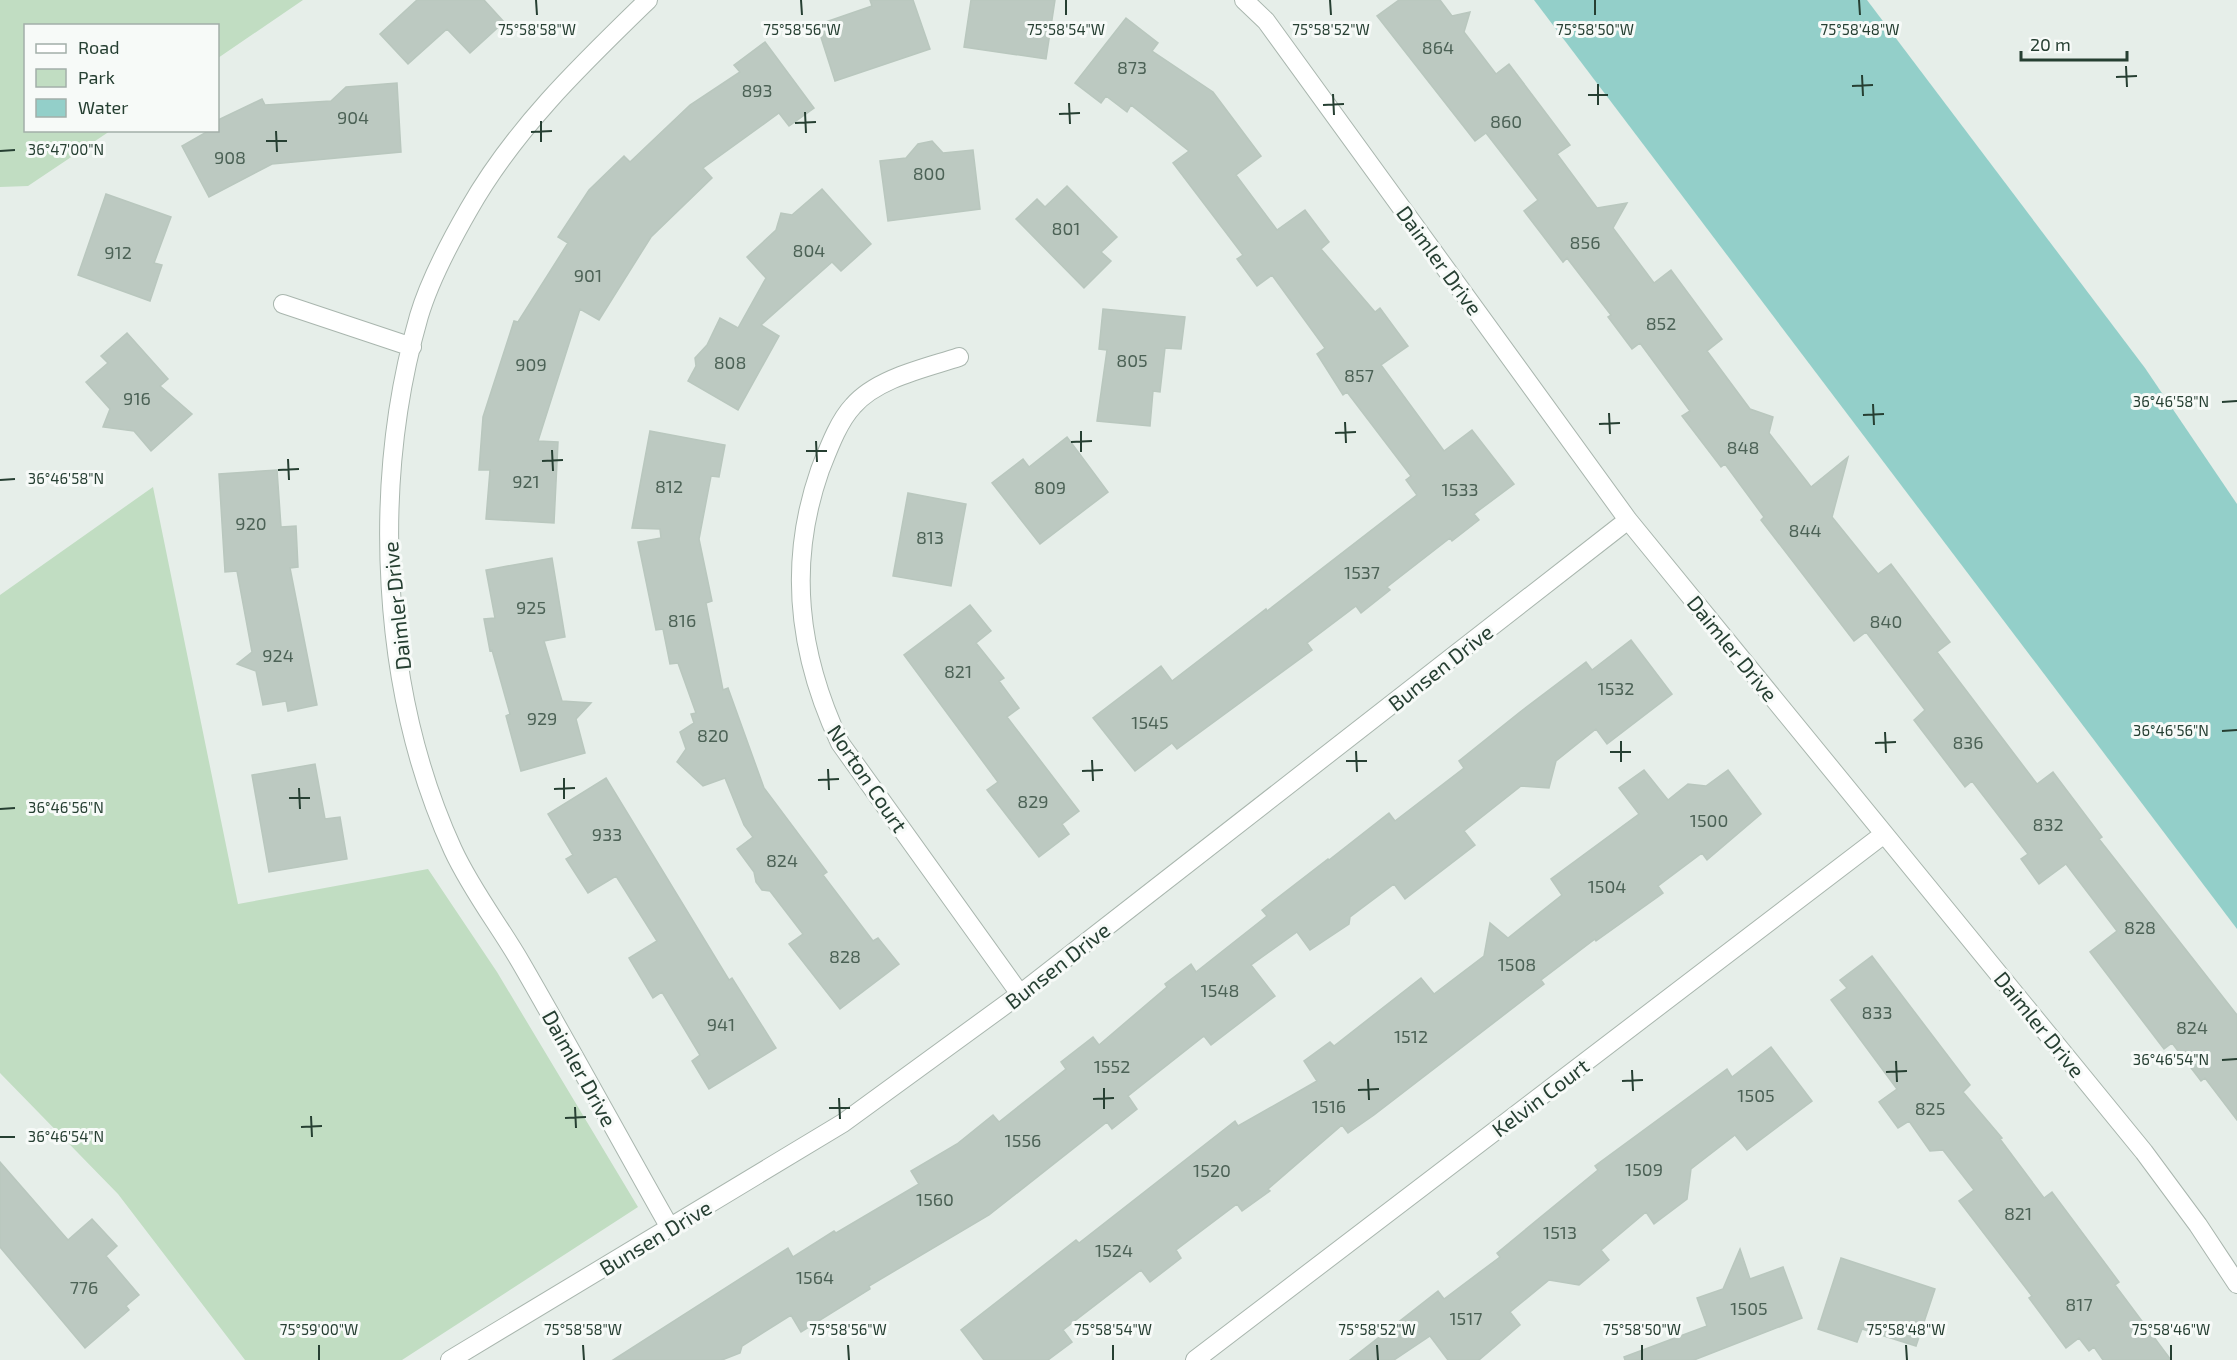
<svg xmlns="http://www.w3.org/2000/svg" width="2237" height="1360" font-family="'Exo 2',sans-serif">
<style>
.green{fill:#c1ddc2}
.water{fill:#93cfc9}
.building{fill:#bcc9c1;stroke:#b9c7be;stroke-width:1.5}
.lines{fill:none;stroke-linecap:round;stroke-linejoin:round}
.street-casing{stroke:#a9b6ae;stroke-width:20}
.street{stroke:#fff;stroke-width:18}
.ticks{fill:none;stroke:#263f32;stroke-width:2}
.labels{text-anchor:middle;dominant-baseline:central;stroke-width:6;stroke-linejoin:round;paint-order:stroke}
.number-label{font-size:18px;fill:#4c6256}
.street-label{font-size:21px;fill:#263f32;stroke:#f7faf8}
.ticks-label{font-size:15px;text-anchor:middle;fill:#263f32;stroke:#f7faf8;stroke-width:6;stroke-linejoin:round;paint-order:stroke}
</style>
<rect width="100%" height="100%" fill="#e6eee9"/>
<path class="green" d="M0,0H303L218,58V26H26V130L110,131L28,186L0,187Z
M153,487L238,904L428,869L497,972L638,1207L402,1360H245L118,1194L0,1073V595Z"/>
<path class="water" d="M1534,0H1867L2145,368L2237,504V929Z"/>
<path class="building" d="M417,0H484L504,22L470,53L447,29L408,64L380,34Z
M870,0H913L930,49L835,81L817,25L872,6Z
M971,0H1055L1046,59L964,47Z
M1399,0H1440L1452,16L1470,12L1464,32L1496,74L1509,64L1570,145L1557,154L1597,208L1627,203L1613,228L1654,283L1671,270L1722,339L1707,351L1750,409L1773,417L1769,433L1808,483L1811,487L1848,457L1832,517L1878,574L1891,564L1950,642L1937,652L2037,784L2053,772L2102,837L2099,839L2237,1015V1120L2205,1078L2201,1081L2172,1043L2164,1049L2090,952L2117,931L2066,864L2039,884L2021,859L2028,854L1972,781L1965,787L1914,720L1925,710L1866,632L1854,641L1761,520L1764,517L1725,464L1721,467L1682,416L1690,411L1640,343L1632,349L1608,317L1611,315L1567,258L1563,262L1524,211L1538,200L1486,133L1475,141L1377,16Z
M1126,18L1158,43L1152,51L1213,92L1261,156L1236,175L1277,230L1305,210L1329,242L1321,249L1375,312L1380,308L1408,346L1381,365L1444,451L1472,430L1514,484L1474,514L1479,520L1452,541L1450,538L1387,587L1390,590L1361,613L1356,606L1307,643L1312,650L1177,749L1172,743L1135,771L1093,718L1161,666L1172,681L1266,609L1267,611L1417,495L1406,480L1411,476L1347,392L1343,395L1317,354L1325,348L1272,275L1257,286L1237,259L1243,255L1173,163L1189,151L1131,105L1127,112L1106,96L1101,103L1075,83Z
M765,42L814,108L789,126L779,113L703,168L712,178L651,237L599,320L580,309L538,441L558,442L554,523L486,519L490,470H479L483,417L514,321L518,322L568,243L558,237L589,190L624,156L630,162L690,105L740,72L734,65Z
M397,83L401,152L272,164L209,197L182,146L210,130H218V120L262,99L265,105L331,101L346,87Z
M932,141L943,153L973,150L980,209L888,221L880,161L906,158L918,144Z
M1067,186L1117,237L1101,252L1111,261L1084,288L1016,219L1037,199L1045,207Z
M822,189L871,244L841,271L832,262L761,325L779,336L738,410L688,381L696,366L695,358L707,345L720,318L738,328L766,278L747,257L776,230L781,213L792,215Z
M106,194L171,217L154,263L162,265L150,301L78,275Z
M1103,309L1185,317L1181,349L1165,348L1160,392L1153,391L1150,426L1097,421L1107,350L1099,349Z
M127,333L168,379L160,386L192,414L151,451L134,431L103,427L110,409L86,382L108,363L101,356Z
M650,431L725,445L719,477L711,476L699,539L712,601L706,603L723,690L728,688L764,788L827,872L823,875L873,941L878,938L899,964L840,1009L789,944L803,934L770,891L762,890L756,882L754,872L737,849L753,837L744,825L725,778L703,786L677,762L686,749L680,732L694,723L691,714L696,713L678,663L670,664L663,629L656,630L638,542L661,538L660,529L632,528Z
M1067,437L1108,492L1040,544L992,483L1023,459L1029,467Z
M277,470L281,527L296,526L298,567L290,568L317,705L288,711L286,701L263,705L256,671L237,664L252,652L237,571L225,572L219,474Z
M908,493L966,504L951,586L893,576Z
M552,558L565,637L544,641L562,701L591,703L576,719L585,753L521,771L506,716L510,714L492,650L490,651L484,619L495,618L486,570Z
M970,605L991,631L976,643L1004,678L999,681L1019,708L1007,717L1079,811L1062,824L1069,834L1039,857L987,790L998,782L904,655Z
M1631,640L1672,694L1607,744L1596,729L1556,761L1549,788L1521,786L1464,831L1475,845L1405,899L1394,884L1350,917L1349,924L1310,950L1297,932L1251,965L1275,996L1211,1045L1204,1036L1128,1096L1137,1109L1112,1129L1107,1122L989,1215L869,1286L870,1289L801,1332L791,1315L742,1346L740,1353L722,1360H613L788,1248L793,1257L834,1231L836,1233L919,1184L911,1171L957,1144L993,1115L999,1122L1066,1069L1061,1062L1093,1037L1099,1045L1167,987L1165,984L1191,964L1196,972L1267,916L1262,910L1328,859L1329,860L1389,813L1395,821L1464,768L1459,761L1520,712L1586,662L1592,670Z
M315,764L325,819L340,817L347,859L269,872L252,775Z
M1644,770L1668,800L1688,784L1706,786L1728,770L1761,814L1707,860L1702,853L1658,886L1663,893L1596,941L1595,939L1541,980L1544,984L1374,1115L1348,1133L1342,1125L1268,1189L1270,1191L1242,1211L1237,1204L1176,1250L1181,1258L1150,1282L1141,1270L1063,1330L1072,1342L1048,1360H984L961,1330L1076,1240L1079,1243L1235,1121L1238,1126L1317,1081L1304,1061L1330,1042L1334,1046L1421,978L1434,994L1484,956L1490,923L1508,938L1562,895L1551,879L1639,814L1619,788Z
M606,778L729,980L732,978L776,1048L709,1089L692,1061L700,1055L662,992L653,998L629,958L657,941L616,876L588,893L566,859L573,855L548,814Z
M1872,956L1970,1085L1963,1092L2002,1138L2000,1139L2044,1198L2052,1192L2119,1282L2115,1285L2171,1360H2103L2094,1347L2089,1351L2079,1338L2066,1348L2029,1298L2032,1296L1959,1201L1974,1190L1943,1150L1930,1151L1909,1121L1898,1128L1879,1102L1897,1089L1831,1000L1847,988L1840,980Z
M1771,1047L1812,1101L1747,1150L1735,1135L1691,1169L1687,1199L1654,1224L1646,1212L1601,1250L1609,1260L1579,1285L1549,1280L1510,1312L1520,1325L1479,1360H1448L1430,1336L1394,1360H1350L1438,1291L1444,1299L1500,1257L1497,1253L1598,1170L1595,1166L1727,1069L1732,1077Z
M0,1162L68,1240L92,1219L117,1246L106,1256L139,1295L126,1306L129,1310L85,1348L0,1247Z
M1740,1249L1750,1279L1783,1267L1802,1318L1694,1360H1625L1624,1357L1707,1326L1697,1298L1723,1289Z
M1841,1258L1935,1289L1916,1346L1862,1329L1857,1342L1818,1329Z"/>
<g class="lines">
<g class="street-casing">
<path id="street" d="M648,0C582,64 515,128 469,209C450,242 430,279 419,316C371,483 380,691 453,850C472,891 499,925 521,963C572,1051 620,1140 670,1228
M1244,0L1266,21L1628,520L2144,1152L2198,1225L2237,1284
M283,304L412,347
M959,357C926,368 877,378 853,406C838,422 828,450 820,470C787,564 798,654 840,743L1020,994
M450,1360L843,1123L1020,994L1628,520
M1195,1360L1884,834"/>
</g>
<use href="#street" class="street"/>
</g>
<path class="ticks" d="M536,0L537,15M801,0L802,15M1066,0V15M1330,0L1331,15M1595,0V15M1859,0L1860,15M2126,66L2127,87M1862,75L1863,96M2116,77L2137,76M1598,84V105M1852,86L1873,85M1333,94L1334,115M1588,95H1608M1069,103L1070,124M1323,105L1344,104M805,112L806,133M1059,114L1080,113M541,121V142M795,123L816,122M276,131L277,152M531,132L552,131M266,141H287M0,151L15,150M2222,402L2237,401M1873,404L1874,425M1609,413L1610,434M1863,415L1884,414M1345,422L1346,443M1599,424L1620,423M1081,431V452M1335,433L1356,432M816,441L817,462M1071,442L1092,441M552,450L553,471M806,451H827M288,459L289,480M542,461L563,460M278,470L299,469M0,480L15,479M2222,731L2237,730M1885,732L1886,753M1621,741V762M1875,743L1896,742M1356,751L1357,772M1610,752H1631M1092,760L1093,781M1346,761H1367M828,769L829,790M1082,771L1103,770M564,778V799M818,780L839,779M299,788L300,809M554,789L575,788M289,798H310M0,809L15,808M2222,1060L2237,1059M1896,1061L1897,1082M1632,1070L1633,1091M1886,1072L1907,1071M1368,1079L1369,1100M1622,1081L1643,1080M1104,1088V1109M1358,1090L1379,1089M839,1098L840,1119M1093,1099L1114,1098M575,1107L576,1128M829,1108H850M311,1116L312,1137M565,1118L586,1117M301,1127L322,1126M0,1137H15M319,1345V1360M583,1345L584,1360M848,1345L849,1360M1113,1345V1360M1377,1345L1378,1360M1642,1345V1360M1906,1345L1907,1360M2171,1345V1360"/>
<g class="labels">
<g class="number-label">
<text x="1438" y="47">864</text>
<text x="1132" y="67">873</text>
<text x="757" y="90">893</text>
<text x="353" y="117">904</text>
<text x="1506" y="121">860</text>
<text x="230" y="157">908</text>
<text x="929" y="173">800</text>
<text x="1066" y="228">801</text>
<text x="1585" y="242">856</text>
<text x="809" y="250">804</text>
<text x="118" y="252">912</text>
<text x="588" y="275">901</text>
<text x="1661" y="323">852</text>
<text x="1132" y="360">805</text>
<text x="730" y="362">808</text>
<text x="531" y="364">909</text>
<text x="1359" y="375">857</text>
<text x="137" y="398">916</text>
<text x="1743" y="447">848</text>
<text x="526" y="481">921</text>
<text x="669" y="486">812</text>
<text x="1050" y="487">809</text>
<text x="1460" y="489">1533</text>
<text x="251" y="523">920</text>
<text x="1805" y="530">844</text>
<text x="930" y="537">813</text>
<text x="1362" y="572">1537</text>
<text x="531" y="607">925</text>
<text x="682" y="620">816</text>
<text x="1886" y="621">840</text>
<text x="278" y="655">924</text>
<text x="958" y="671">821</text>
<text x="1616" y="688">1532</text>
<text x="542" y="718">929</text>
<text x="1150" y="722">1545</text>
<text x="713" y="735">820</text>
<text x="1968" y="742">836</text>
<text x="1033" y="801">829</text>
<text x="1709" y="820">1500</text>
<text x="2048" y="824">832</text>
<text x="607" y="834">933</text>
<text x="782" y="860">824</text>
<text x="1607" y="886">1504</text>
<text x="2140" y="927">828</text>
<text x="845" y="956">828</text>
<text x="1517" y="964">1508</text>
<text x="1220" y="990">1548</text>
<text x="1877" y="1012">833</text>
<text x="721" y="1024">941</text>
<text x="2192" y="1027">824</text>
<text x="1411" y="1036">1512</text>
<text x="1112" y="1066">1552</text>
<text x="1756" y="1095">1505</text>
<text x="1329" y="1106">1516</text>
<text x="1930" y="1108">825</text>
<text x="1023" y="1140">1556</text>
<text x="1644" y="1169">1509</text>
<text x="1212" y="1170">1520</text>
<text x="935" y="1199">1560</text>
<text x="2018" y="1213">821</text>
<text x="1560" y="1232">1513</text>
<text x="1114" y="1250">1524</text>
<text x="815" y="1277">1564</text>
<text x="84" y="1287">776</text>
<text x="2079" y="1304">817</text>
<text x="1749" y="1308">1505</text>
<text x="1466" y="1318">1517</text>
</g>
<g class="street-label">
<text transform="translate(1440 260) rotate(54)">Daimler Drive</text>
<text transform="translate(396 606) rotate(-96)">Daimler Drive</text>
<text transform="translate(1733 648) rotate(51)">Daimler Drive</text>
<text transform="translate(1440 667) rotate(-38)">Bunsen Drive</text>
<text transform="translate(868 778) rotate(56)">Norton Court</text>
<text transform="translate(1057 965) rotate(-38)">Bunsen Drive</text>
<text transform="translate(2040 1024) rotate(51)">Daimler Drive</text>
<text transform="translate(580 1068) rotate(61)">Daimler Drive</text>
<text transform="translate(1540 1097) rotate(-37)">Kelvin Court</text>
<text transform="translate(655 1237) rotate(-31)">Bunsen Drive</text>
</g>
</g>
<g class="ticks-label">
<text x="537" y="35">75°58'58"W</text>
<text x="802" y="35">75°58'56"W</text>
<text x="1066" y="35">75°58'54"W</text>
<text x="1331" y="35">75°58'52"W</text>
<text x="1595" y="35">75°58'50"W</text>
<text x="1860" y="35">75°58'48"W</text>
<text x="66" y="155">36°47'00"N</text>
<text x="2171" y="407">36°46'58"N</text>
<text x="66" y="484">36°46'58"N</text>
<text x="2171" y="736">36°46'56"N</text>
<text x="66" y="813">36°46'56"N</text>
<text x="2171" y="1065">36°46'54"N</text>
<text x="66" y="1142">36°46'54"N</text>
<text x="319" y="1335">75°59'00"W</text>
<text x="583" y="1335">75°58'58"W</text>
<text x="848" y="1335">75°58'56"W</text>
<text x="1113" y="1335">75°58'54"W</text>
<text x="1377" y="1335">75°58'52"W</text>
<text x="1642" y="1335">75°58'50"W</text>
<text x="1906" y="1335">75°58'48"W</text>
<text x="2171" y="1335">75°58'46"W</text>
</g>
<rect x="24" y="24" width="195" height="108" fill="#f7faf8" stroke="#a3afa9" stroke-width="1.5"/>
<rect x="36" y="44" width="30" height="9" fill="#ffffff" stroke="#a3afa9" stroke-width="1.5"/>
<text x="78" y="54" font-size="18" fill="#263f32">Road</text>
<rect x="36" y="69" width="30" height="18" fill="#c1ddc2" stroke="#a3afa9" stroke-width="1.5"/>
<text x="78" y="84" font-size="18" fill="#263f32">Park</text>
<rect x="36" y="99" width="30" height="18" fill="#93cfc9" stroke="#a3afa9" stroke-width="1.5"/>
<text x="78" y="114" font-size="18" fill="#263f32">Water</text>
<path d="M2021 51v9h106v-9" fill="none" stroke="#263f32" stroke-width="3"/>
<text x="2030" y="51" font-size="18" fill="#263f32" stroke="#f7faf8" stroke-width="4.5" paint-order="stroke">20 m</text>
</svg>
